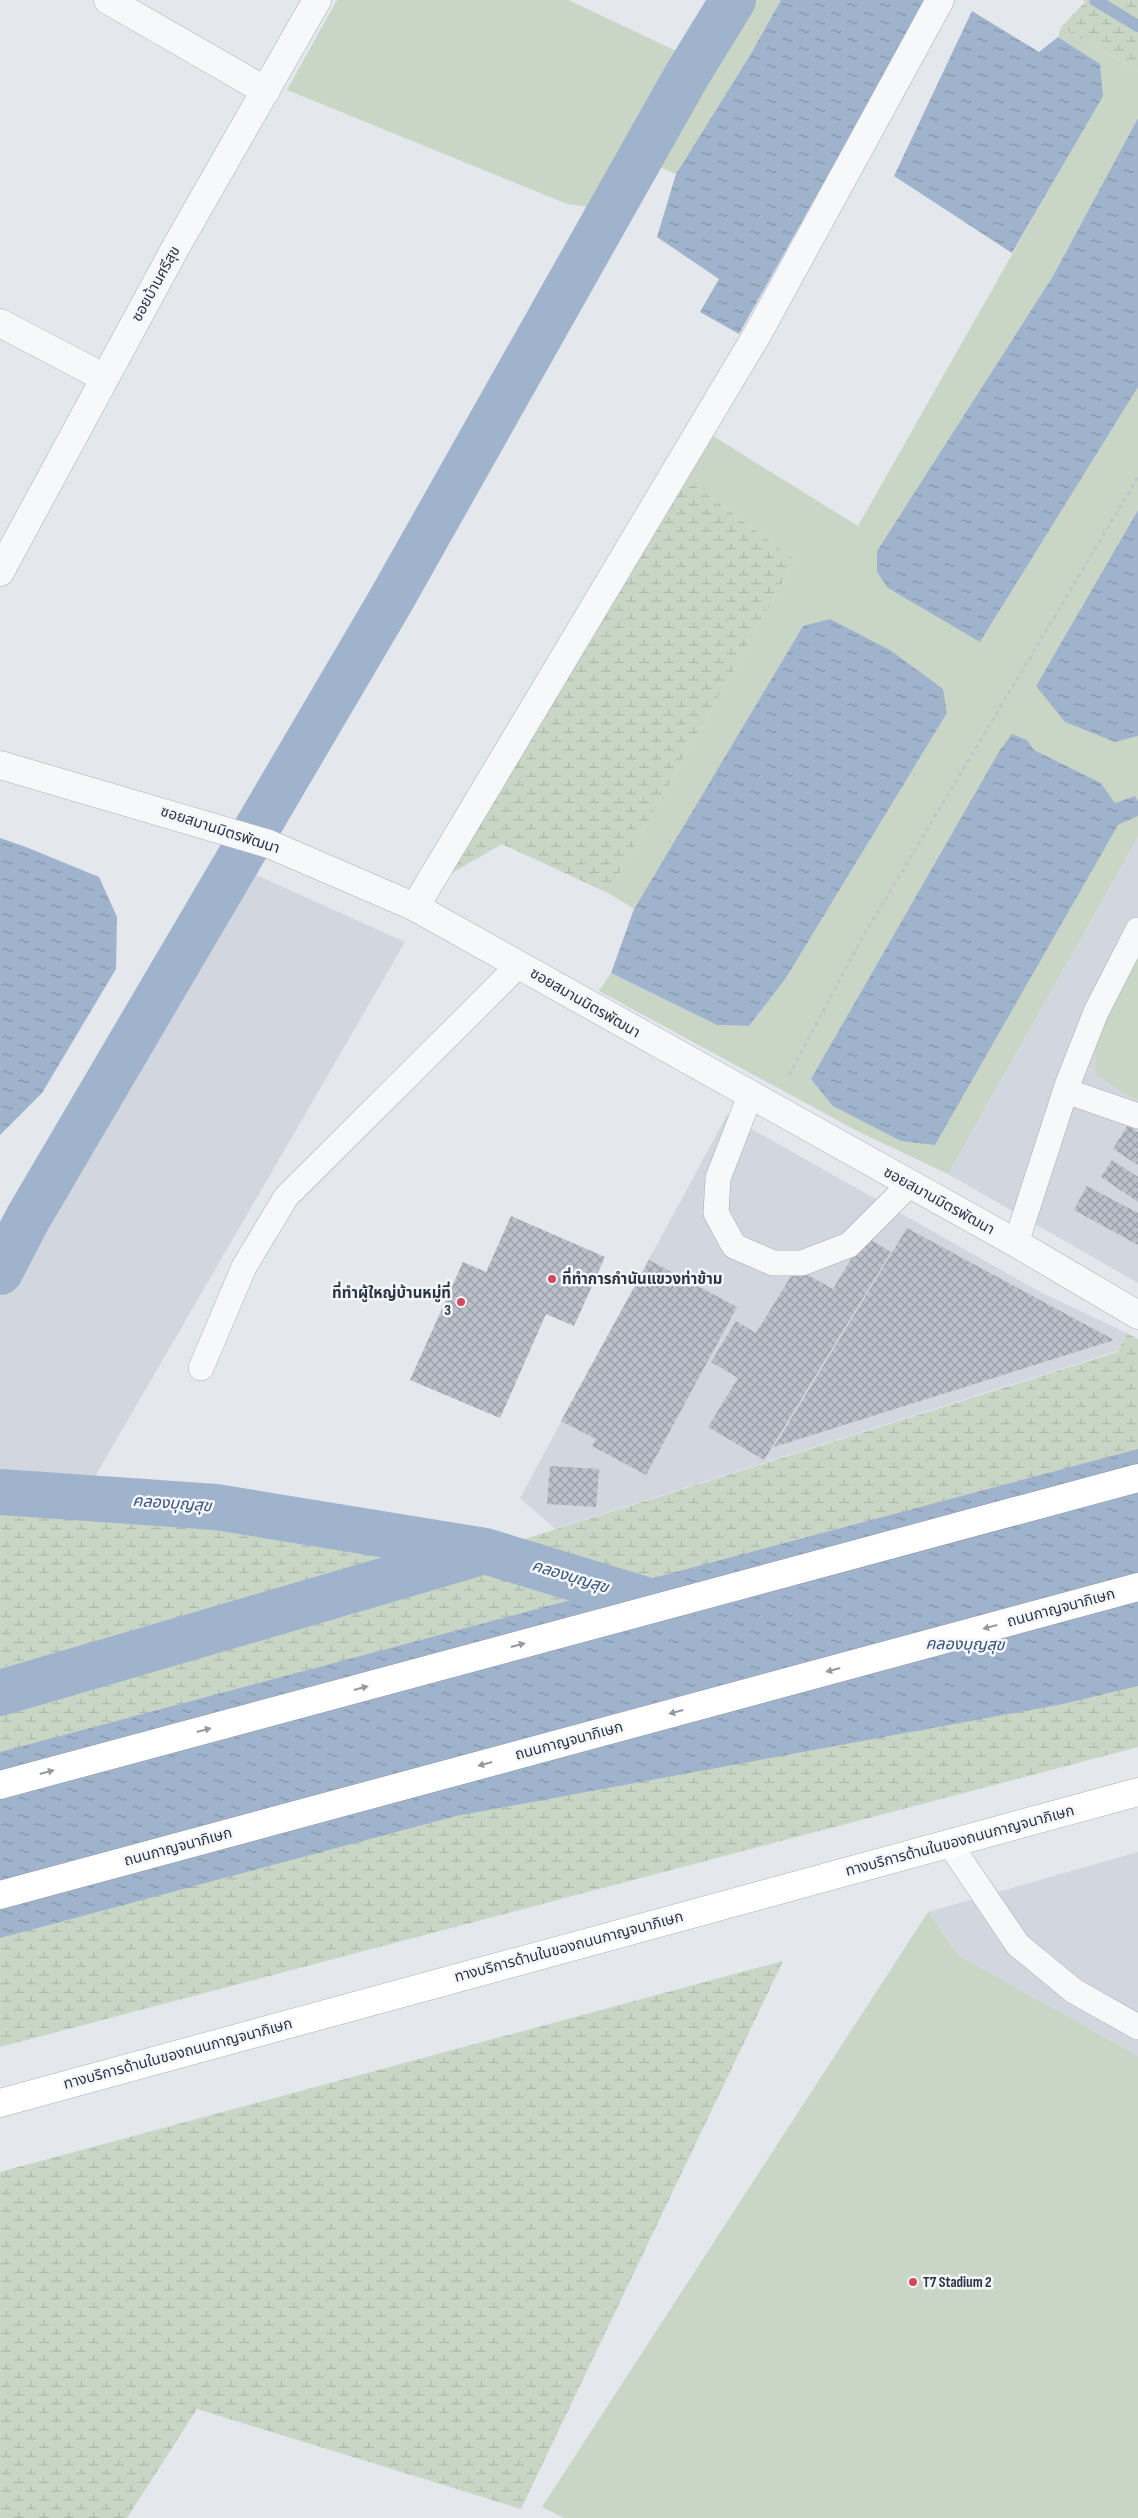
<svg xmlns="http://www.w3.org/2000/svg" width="1138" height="2518" font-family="'Sofia Sans Condensed','Noto Sans Thai',sans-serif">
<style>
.built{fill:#d2d6de}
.grass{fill:#c9d6c5}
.wetland{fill:url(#wetland-marsh)}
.water{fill:url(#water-ripples)}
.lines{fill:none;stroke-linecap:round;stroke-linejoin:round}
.stream{stroke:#9fb4cc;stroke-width:12}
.canal{stroke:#9fb4cc;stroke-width:46}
.building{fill:url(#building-cross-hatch)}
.service-casing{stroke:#a9aeb7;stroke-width:26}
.minor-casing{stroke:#a9aeb7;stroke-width:29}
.secondary-casing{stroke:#a9aeb7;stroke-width:29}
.motorway-casing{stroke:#8b94a3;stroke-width:29}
.path{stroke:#c2c5cb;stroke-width:3;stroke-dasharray:4 4;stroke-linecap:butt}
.service{stroke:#f7f8fa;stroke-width:25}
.minor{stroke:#f7f8fa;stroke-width:28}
.secondary{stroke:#fff;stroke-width:28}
.motorway{stroke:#fff;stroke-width:28}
.oneway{fill:#959aa2}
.poi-dot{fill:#d1495b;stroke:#f4f6f9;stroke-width:2}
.labels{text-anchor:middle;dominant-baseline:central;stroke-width:5;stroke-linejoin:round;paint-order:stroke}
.street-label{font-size:15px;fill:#2b3445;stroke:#f4f6f9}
.poi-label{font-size:15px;font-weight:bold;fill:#2b3445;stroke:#f4f6f9;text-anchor:start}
.water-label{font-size:16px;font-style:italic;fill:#34527a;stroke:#f4f6f9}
</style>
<defs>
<pattern id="wetland-marsh" width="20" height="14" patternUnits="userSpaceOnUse" patternTransform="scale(1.25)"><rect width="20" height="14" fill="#c9d6c5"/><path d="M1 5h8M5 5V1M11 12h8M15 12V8" fill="none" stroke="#adb8ab"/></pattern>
<pattern id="water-ripples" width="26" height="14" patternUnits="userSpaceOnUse" patternTransform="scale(1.25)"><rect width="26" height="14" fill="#9fb4cc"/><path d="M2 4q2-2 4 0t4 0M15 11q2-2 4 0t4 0" fill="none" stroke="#8293a7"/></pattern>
<pattern id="building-cross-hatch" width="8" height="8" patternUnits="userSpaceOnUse" patternTransform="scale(1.25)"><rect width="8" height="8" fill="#bbc0ca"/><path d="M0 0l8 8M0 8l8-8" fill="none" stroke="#989da6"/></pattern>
</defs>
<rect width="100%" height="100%" fill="#e4e7ec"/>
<path class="built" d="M1138,837V1283L948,1174Z
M252,873L405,942L93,1480L0,1471V1297Z
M727,1115L1040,1292L1127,1333L1117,1351L555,1529L520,1498Z
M1138,1852V2056L958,1955L928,1912Z"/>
<path class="grass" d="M337,0H568L687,56L720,0H781L749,57L676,174L630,154L603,209L567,204L287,90Z
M1061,27L1138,71V118L1053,276L877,551V572L980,642L1138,387V510L1036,686L1115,742L1138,736V801L1135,796L1115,803L1101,783L1034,750L1027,740L1012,734L1118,825L1138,816V837L948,1174L861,1133L599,991L611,973L717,1025L749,1026L786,978L947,713L803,626L634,909L608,893L795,560L686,479L713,436L858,526L1102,96L1100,64L1058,37Z
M1138,946V1099L1128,1096L1095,1074L1097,1029Z
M928,1912L958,1955L1138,2056V2518H564L542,2507Z"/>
<path class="wetland" d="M1083,0H1138V71L1061,27L1085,2Z
M686,479L795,560L608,893L502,844L452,873L476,817Z
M1127,1333L1138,1339V1747L0,2047V1471L226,1493L506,1545L1117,1352Z
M783,1961L521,2509L197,2409L127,2518H0V2172Z"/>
<path class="water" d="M781,0H926L739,334L700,312L719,279L657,237L676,174L749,57Z
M972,11L1039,52L1058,37L1100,64L1103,96L1012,253L894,176Z
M1138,118V387L980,642L888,588L877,572V551L1053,276Z
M1138,510V736L1115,742L1065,722L1036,686Z
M830,619L890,650L943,689L947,713L786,978L749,1026L717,1025L611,973L634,909L803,626Z
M1012,734L1027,740L1034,750L1101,783L1115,803L1135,796L1138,801V816L1118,825L935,1145L901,1141L833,1106L811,1079L1000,750Z
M0,838L26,847L99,877L117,917L116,969L42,1093L0,1135Z
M1138,1449V1686L1063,1704L456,1816L0,1938V1752Z"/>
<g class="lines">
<path class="stream" d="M1095,0L1138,26"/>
<path class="canal" d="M0,1272L28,1218L391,600L687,75L733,0
M0,1492L216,1507L485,1551L672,1608
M0,1693L475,1554"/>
</g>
<path class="building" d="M1128,1125L1138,1132V1165L1113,1149Z
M1112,1160L1138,1177V1202L1101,1177Z
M1087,1186L1138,1213V1245L1074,1210Z
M511,1216L605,1257L574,1326L546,1314L500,1418L410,1380L463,1262L486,1272Z
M907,1228L1114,1340L774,1447Z
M865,1236L891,1252L764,1460L708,1427L738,1378L711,1362L736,1321L756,1333L796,1268L833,1289Z
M649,1260L737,1307L646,1475L592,1446L596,1439L561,1421Z
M550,1466L599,1469L596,1507L547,1504Z"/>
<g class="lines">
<g class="service-casing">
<path id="service" d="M1066,1091L1138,1116
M750,1096L718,1178L716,1213L734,1246L773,1263H802L849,1245L910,1184
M1016,1243L1068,1083L1096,1012L1138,930
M201,1368L244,1267L286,1197L519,965
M949,1843L1018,1945L1074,1991L1138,2027"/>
</g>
<g class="minor-casing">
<path id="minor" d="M108,0L266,91
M0,323L105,378
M0,572L177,245L317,0
M0,765L269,844L415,907L1016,1243L1138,1315
M415,907L757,335L940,0"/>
</g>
<g class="secondary-casing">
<path id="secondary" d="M0,2103L1138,1792"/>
</g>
<g class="motorway-casing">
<path id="motorway" d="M0,1785L1138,1478
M0,1895L1138,1587"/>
</g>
<path class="path" d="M789,1075L861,940L1138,477"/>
<use href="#service" class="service"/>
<use href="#minor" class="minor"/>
<use href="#secondary" class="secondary"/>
<use href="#motorway" class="motorway"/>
</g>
<defs><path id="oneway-solid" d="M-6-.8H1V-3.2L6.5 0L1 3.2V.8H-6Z" transform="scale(1.25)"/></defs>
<g class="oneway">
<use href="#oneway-solid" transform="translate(990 1627) rotate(165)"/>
<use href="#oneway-solid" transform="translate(518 1645) rotate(-15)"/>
<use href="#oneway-solid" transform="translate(833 1670) rotate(165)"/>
<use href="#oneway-solid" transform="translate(361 1688) rotate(-15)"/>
<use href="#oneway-solid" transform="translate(676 1712) rotate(165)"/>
<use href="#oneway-solid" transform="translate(204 1730) rotate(-15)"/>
<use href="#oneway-solid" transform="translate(485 1764) rotate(165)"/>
<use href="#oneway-solid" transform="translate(47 1772) rotate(-15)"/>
</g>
<g class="poi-dot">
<circle cx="552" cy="1279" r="5"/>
<circle cx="461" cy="1302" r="5"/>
<circle cx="913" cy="2282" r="5"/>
</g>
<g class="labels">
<g class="street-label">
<text transform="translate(156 284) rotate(-61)">ซอยบ้านศรีสุข</text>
<text transform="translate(220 830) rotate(18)">ซอยสมานมิตรพัฒนา</text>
<text transform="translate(585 1003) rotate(30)">ซอยสมานมิตรพัฒนา</text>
<text transform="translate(939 1201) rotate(29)">ซอยสมานมิตรพัฒนา</text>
<text transform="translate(1061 1608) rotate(-15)">ถนนกาญจนาภิเษก</text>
<text transform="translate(569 1741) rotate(-15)">ถนนกาญจนาภิเษก</text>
<text transform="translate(960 1841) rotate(-15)">ทางบริการด้านในของถนนกาญจนาภิเษก</text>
<text transform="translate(178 1847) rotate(-15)">ถนนกาญจนาภิเษก</text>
<text transform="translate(569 1947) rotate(-15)">ทางบริการด้านในของถนนกาญจนาภิเษก</text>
<text transform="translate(178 2054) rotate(-15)">ทางบริการด้านในของถนนกาญจนาภิเษก</text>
</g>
<g class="poi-label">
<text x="562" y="1279">ที่ทำการกำนันแขวงท่าข้าม</text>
<text x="451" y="1293" text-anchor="end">ที่ทำผู้ใหญ่บ้านหมู่ที่<tspan x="451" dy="17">3</tspan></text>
<text x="923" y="2282">T7 Stadium 2</text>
</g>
<g class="water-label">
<text transform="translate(172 1504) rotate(4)">คลองบุญสุข</text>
<text transform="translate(570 1577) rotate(17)">คลองบุญสุข</text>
<text transform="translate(965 1645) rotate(1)">คลองบุญสุข</text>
</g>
</g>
</svg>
